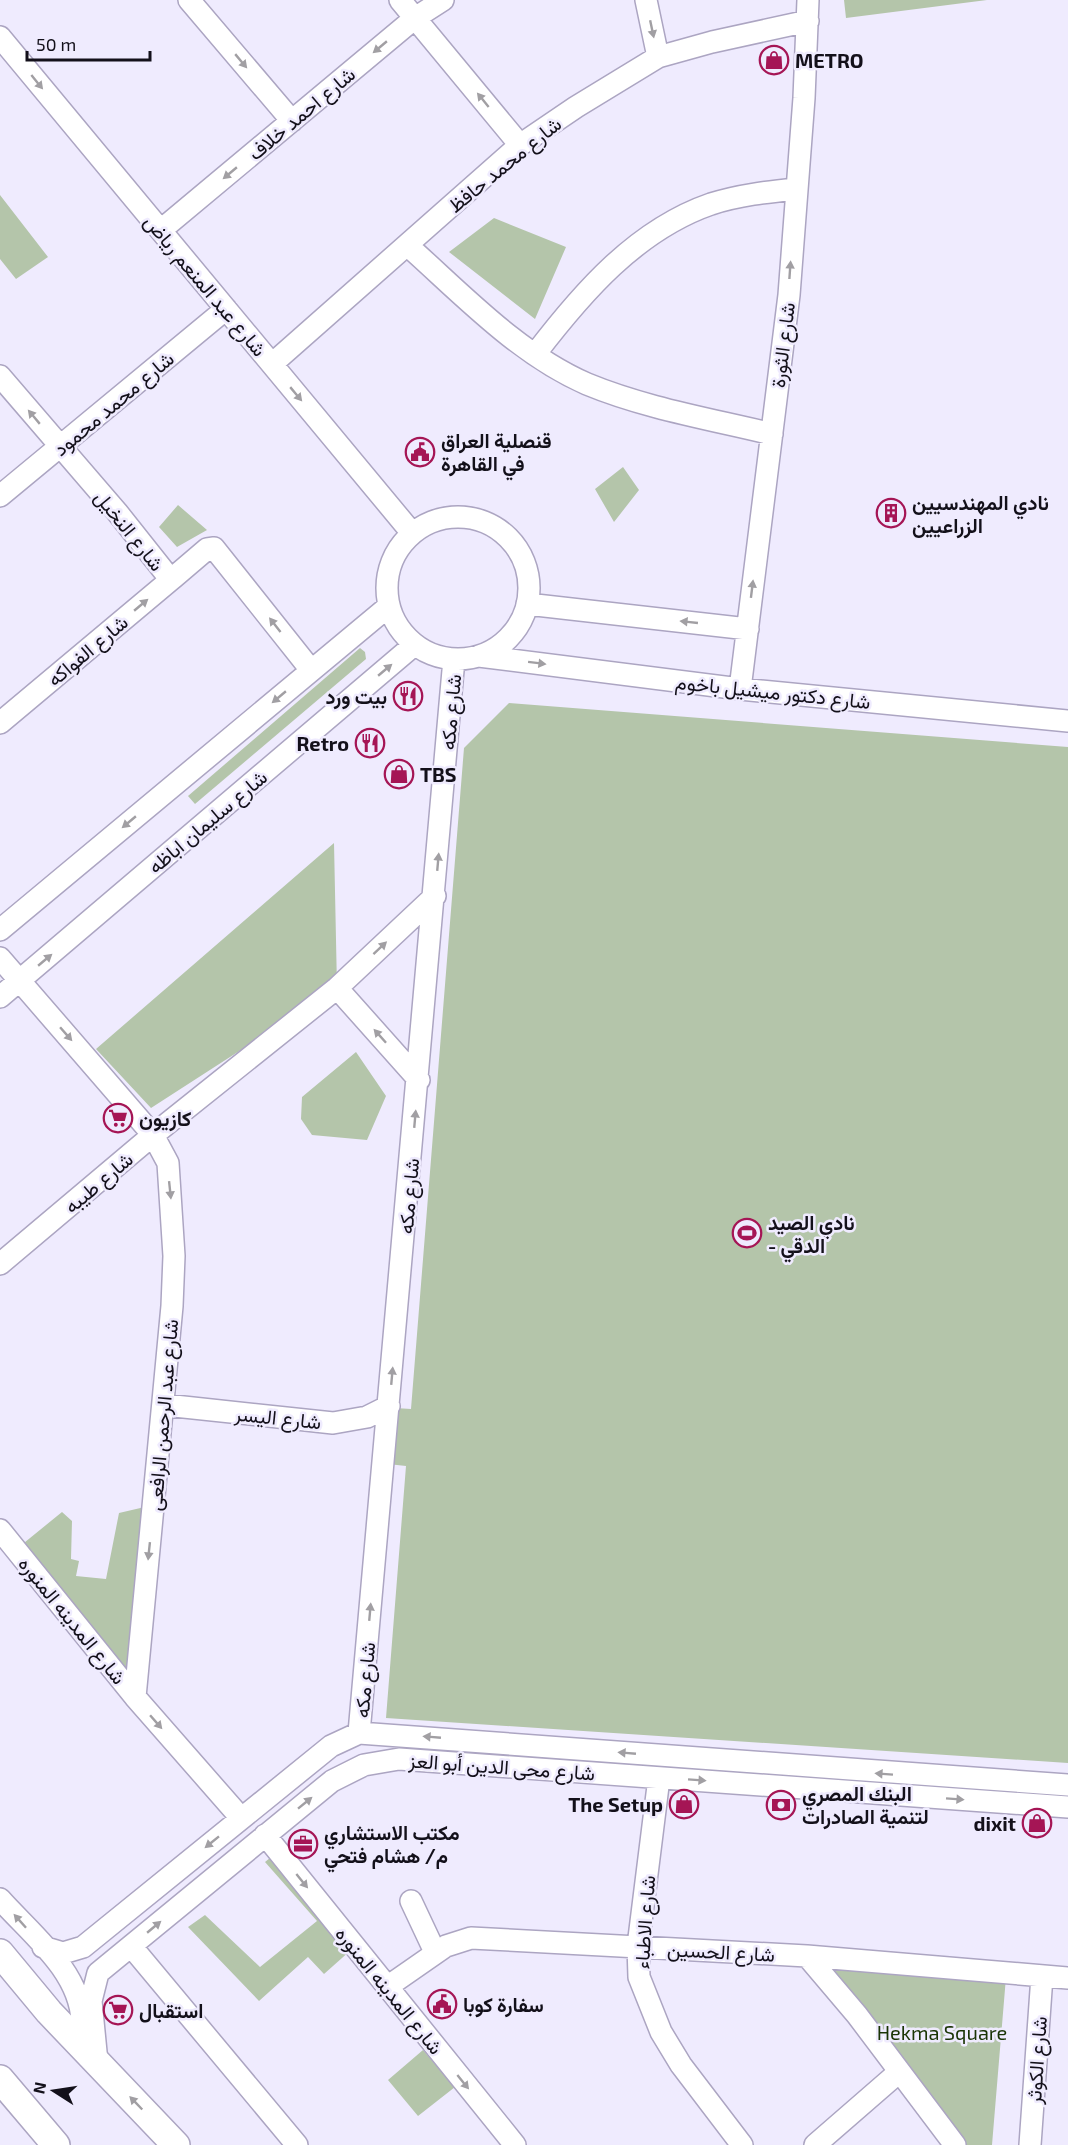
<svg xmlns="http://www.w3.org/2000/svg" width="1068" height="2145" font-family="'Exo 2',Vazirmatn,sans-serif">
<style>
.green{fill:#b4c5aa}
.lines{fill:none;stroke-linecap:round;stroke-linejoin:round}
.minor-casing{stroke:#aca5c2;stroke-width:24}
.major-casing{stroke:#aca5c2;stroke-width:30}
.minor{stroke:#fff;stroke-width:21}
.major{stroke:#fff;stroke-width:27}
.oneway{fill:#a19fa3}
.labels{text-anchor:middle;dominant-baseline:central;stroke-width:5;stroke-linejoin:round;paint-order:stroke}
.poi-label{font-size:20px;font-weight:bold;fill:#13101a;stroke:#efebfe;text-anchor:start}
.street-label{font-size:20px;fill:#13101a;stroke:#efebfe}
.park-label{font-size:20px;fill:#1a3405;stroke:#efebfe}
</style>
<rect width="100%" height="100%" fill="#efebfe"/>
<path class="green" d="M844,0H987L846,18Z
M0,195L48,257L16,279L0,259Z
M494,218L566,247L535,319L449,252Z
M623,467L639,490L614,522L595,489Z
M178,505L207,530L177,547L159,527Z
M360,648L365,652L366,659L195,804L188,796Z
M509,703L1068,747V1763L386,1718L406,1466L388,1464L395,1408L411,1409L464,748Z
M334,843L337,988L151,1108L96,1049Z
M356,1052L386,1096L367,1140L312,1135L301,1119L302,1097Z
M149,1506L129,1687L19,1547L62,1512L72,1521L71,1559L79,1561L76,1576L106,1579L119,1513Z
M276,1853L351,1950L324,1974L308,1957L259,2001L188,1927L205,1915L260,1967L317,1921L265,1862Z
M799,1963L1006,1977L992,2145H955Z
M423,2050L455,2087L418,2116L388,2080Z"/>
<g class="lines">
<g class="minor-casing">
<path id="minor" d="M189,0L292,121
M400,0L520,145
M646,0L658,57
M0,37L412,533
M161,230L415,18L443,0
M407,245C462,294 518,354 587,384C645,408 710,419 772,434
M536,353C582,293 636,230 711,204C739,195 767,192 796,189
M272,364L520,145L576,107L658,57L712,42L808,21
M0,376L117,512L167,575L173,578L207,549L214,548L311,670
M0,496L226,309
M387 588a71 71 0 1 1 142 0a71 71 0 1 1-142 0Z
M527,604L748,629
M479,656L740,689L1068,721
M740,689L789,295L804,98L808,0
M0,723L173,578
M0,930L389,606
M0,958L153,1135L168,1163L174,1256L172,1306L135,1697
M337,988L419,1080
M0,997L414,645
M0,1264L153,1135L337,988L435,896
M165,1405L333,1423L367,1417L389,1406
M0,1530L135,1697L241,1818
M359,1733L454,659
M659,1778L638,1946L639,1977L661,2032L681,2065L742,2145
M265,1835L515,2145
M0,1899C31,1934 80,1971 82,2021
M411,1901L435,1952
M131,1946L297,2145
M43,1947L63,1953L83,1947L331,1746L359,1733L1068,1785
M807,1956L857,2015L955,2145
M387,1987L446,1946L471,1938L807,1956L1068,1978
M97,2062L91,2001L98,1973L332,1781L364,1765L399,1759L1068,1807
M815,2145L899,2072
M1030,2145L1042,1976"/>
</g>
<g class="major-casing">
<path id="major" d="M0,1953L49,2012L176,2145
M0,2079L56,2145"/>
</g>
<use href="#minor" class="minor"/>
<use href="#major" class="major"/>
</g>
<defs><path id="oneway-solid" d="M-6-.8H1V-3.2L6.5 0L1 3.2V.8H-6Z" transform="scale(1.5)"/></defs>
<g class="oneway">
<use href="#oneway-solid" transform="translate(652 29) rotate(78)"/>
<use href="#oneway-solid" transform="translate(380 47) rotate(140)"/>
<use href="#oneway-solid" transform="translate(241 61) rotate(50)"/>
<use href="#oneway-solid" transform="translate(37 82) rotate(51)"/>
<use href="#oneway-solid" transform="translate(483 100) rotate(-129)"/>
<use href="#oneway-solid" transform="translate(230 173) rotate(140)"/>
<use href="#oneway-solid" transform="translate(790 270) rotate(-86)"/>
<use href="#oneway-solid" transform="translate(296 394) rotate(50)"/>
<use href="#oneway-solid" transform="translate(34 417) rotate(-130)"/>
<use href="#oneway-solid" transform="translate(752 589) rotate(-83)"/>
<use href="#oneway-solid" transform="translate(141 605) rotate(-40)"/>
<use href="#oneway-solid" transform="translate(689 622) rotate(-174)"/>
<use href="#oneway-solid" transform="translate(275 625) rotate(-128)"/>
<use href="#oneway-solid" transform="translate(537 663) rotate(7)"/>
<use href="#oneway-solid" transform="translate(385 670) rotate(-40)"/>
<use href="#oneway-solid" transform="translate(279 697) rotate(140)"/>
<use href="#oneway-solid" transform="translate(129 822) rotate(140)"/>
<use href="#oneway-solid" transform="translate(438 862) rotate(-85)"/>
<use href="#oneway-solid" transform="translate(380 948) rotate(-43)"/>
<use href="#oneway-solid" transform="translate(45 960) rotate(-40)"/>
<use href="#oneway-solid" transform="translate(66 1034) rotate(49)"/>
<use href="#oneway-solid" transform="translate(380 1036) rotate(-132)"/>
<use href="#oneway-solid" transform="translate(415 1119) rotate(-85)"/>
<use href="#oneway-solid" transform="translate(170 1190) rotate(84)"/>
<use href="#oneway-solid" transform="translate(392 1376) rotate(-85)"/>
<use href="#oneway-solid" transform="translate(149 1551) rotate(96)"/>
<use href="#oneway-solid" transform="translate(370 1612) rotate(-85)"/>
<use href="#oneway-solid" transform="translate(156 1722) rotate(49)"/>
<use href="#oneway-solid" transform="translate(432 1737) rotate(-175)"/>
<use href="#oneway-solid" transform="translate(627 1753) rotate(-175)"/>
<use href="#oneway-solid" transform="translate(884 1774) rotate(-176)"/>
<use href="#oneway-solid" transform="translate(697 1780) rotate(4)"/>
<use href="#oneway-solid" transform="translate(955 1799) rotate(4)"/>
<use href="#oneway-solid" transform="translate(305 1803) rotate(-39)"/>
<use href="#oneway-solid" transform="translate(212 1842) rotate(141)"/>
<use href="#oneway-solid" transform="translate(302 1881) rotate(51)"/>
<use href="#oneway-solid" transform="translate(20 1921) rotate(-132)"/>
<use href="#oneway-solid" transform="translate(154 1927) rotate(-40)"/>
<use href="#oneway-solid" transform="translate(463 2082) rotate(51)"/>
<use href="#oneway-solid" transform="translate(136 2103) rotate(-134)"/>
</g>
<defs>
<g id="shop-ring" transform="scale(1.5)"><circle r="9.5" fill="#efebfe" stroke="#a51555" stroke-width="1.5"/><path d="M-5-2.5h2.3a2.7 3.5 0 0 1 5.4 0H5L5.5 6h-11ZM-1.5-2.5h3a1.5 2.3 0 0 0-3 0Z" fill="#a51555"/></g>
<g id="civic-ring" transform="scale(1.5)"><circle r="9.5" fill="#efebfe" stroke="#a51555" stroke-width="1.5"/><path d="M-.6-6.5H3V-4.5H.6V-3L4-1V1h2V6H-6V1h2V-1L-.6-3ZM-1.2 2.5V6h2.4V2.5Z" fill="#a51555"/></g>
<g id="building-ring" transform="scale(1.5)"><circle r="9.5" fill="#efebfe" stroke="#a51555" stroke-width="1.5"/><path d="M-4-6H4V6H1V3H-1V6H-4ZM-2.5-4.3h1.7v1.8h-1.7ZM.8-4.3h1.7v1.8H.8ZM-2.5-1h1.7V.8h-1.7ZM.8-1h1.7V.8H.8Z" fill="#a51555"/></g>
<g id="restaurant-ring" transform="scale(1.5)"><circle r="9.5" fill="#efebfe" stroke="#a51555" stroke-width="1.5"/><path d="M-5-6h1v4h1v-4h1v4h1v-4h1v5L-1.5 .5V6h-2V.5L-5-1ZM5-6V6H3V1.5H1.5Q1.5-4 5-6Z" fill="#a51555"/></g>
<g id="supermarket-ring" transform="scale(1.5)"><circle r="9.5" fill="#efebfe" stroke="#a51555" stroke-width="1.5"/><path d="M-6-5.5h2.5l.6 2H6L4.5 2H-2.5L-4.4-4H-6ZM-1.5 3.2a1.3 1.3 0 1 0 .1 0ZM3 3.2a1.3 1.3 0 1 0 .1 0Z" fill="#a51555"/></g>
<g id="stadium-ring" transform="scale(1.5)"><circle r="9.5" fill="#efebfe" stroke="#a51555" stroke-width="1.5"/><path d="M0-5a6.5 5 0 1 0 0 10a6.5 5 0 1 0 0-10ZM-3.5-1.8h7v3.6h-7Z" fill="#a51555"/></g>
<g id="bank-ring" transform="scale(1.5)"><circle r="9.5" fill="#efebfe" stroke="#a51555" stroke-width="1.5"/><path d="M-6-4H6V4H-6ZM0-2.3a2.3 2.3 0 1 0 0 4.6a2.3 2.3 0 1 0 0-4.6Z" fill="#a51555"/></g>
<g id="office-ring" transform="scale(1.5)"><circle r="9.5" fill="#efebfe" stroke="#a51555" stroke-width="1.5"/><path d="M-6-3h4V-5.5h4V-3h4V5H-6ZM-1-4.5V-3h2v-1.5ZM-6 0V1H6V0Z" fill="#a51555"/></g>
</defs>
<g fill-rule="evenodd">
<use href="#shop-ring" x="774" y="60"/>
<use href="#civic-ring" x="420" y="452"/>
<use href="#building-ring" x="891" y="513"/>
<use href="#restaurant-ring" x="408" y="696"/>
<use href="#restaurant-ring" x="370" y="743"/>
<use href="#shop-ring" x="399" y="774"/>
<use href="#supermarket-ring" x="118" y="1118"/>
<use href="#stadium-ring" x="747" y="1233"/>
<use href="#shop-ring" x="684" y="1804"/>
<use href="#bank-ring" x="781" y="1805"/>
<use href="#shop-ring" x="1037" y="1823"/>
<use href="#office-ring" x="303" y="1844"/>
<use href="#civic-ring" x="442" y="2004"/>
<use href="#supermarket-ring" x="118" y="2010"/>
</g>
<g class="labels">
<g class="poi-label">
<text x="795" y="60">METRO</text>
<text x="441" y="440">قنصلية العراق<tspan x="441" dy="23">في القاهرة</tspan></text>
<text x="912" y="502">نادي المهندسيين<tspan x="912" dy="23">الزراعيين</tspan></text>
<text x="387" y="696" text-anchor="end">بيت ورد</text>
<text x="349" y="743" text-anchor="end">Retro</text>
<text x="420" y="774">TBS</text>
<text x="139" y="1118">كازيون</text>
<text x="768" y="1222">نادي الصيد<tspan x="768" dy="23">- الدقي</tspan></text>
<text x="802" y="1793">البنك المصري<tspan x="802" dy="23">لتنمية الصادرات</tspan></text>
<text x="663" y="1804" text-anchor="end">The Setup</text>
<text x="1016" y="1823" text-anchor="end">dixit</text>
<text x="324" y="1832">مكتب الاستشاري<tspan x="324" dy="23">م/ هشام فتحي</tspan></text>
<text x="463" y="2004">سفارة كوبا</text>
<text x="139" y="2010">استقبال</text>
</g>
<g class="street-label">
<text transform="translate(301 113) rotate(-40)">شارع احمد خلاف</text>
<text transform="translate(504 164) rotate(-39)">شارع محمد حافظ</text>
<text transform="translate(206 285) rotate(50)">شارع عبد المنعم رياض</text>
<text transform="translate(782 345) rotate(-83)">شارع الثورة</text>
<text transform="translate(113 403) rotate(-40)">شارع محمد محمود</text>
<text transform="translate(130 530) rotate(51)">شارع النخيل</text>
<text transform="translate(87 650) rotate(-40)">شارع الفواكه</text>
<text transform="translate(773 691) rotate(6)">شارع دكتور ميشيل باخوم</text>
<text transform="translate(450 712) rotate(-85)">شارع مكه</text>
<text transform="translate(207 821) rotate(-40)">شارع سليمان اباظه</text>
<text transform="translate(98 1182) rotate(-40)">شارع طيبه</text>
<text transform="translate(408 1196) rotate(-85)">شارع مكه</text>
<text transform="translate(162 1415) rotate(-85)">شارع عبد الرحمن الرافعى</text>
<text transform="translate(278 1417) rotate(6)">شارع اليسر</text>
<text transform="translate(73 1620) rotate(51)">شارع المدينه المنوره</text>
<text transform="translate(364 1680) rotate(-85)">شارع مكه</text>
<text transform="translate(502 1766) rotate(4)">شارع محى الدين أبو العز</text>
<text transform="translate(644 1922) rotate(-86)">شارع الاطباء</text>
<text transform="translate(721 1951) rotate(3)">شارع الحسين</text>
<text transform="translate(390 1990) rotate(51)">شارع المدينه المنوره</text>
<text transform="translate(1036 2060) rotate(-86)">شارع الكوثر</text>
</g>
<g class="park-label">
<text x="942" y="2032">Hekma Square</text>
</g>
</g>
<g transform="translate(54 2091) rotate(282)" stroke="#efebfe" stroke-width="4.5" paint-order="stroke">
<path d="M0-4.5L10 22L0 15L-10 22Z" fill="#13101a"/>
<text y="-9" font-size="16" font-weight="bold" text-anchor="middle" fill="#13101a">N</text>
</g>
<path d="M27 51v9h123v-9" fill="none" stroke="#13101a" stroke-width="3"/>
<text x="36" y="51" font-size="18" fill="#13101a" stroke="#efebfe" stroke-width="4.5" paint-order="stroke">50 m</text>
</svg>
